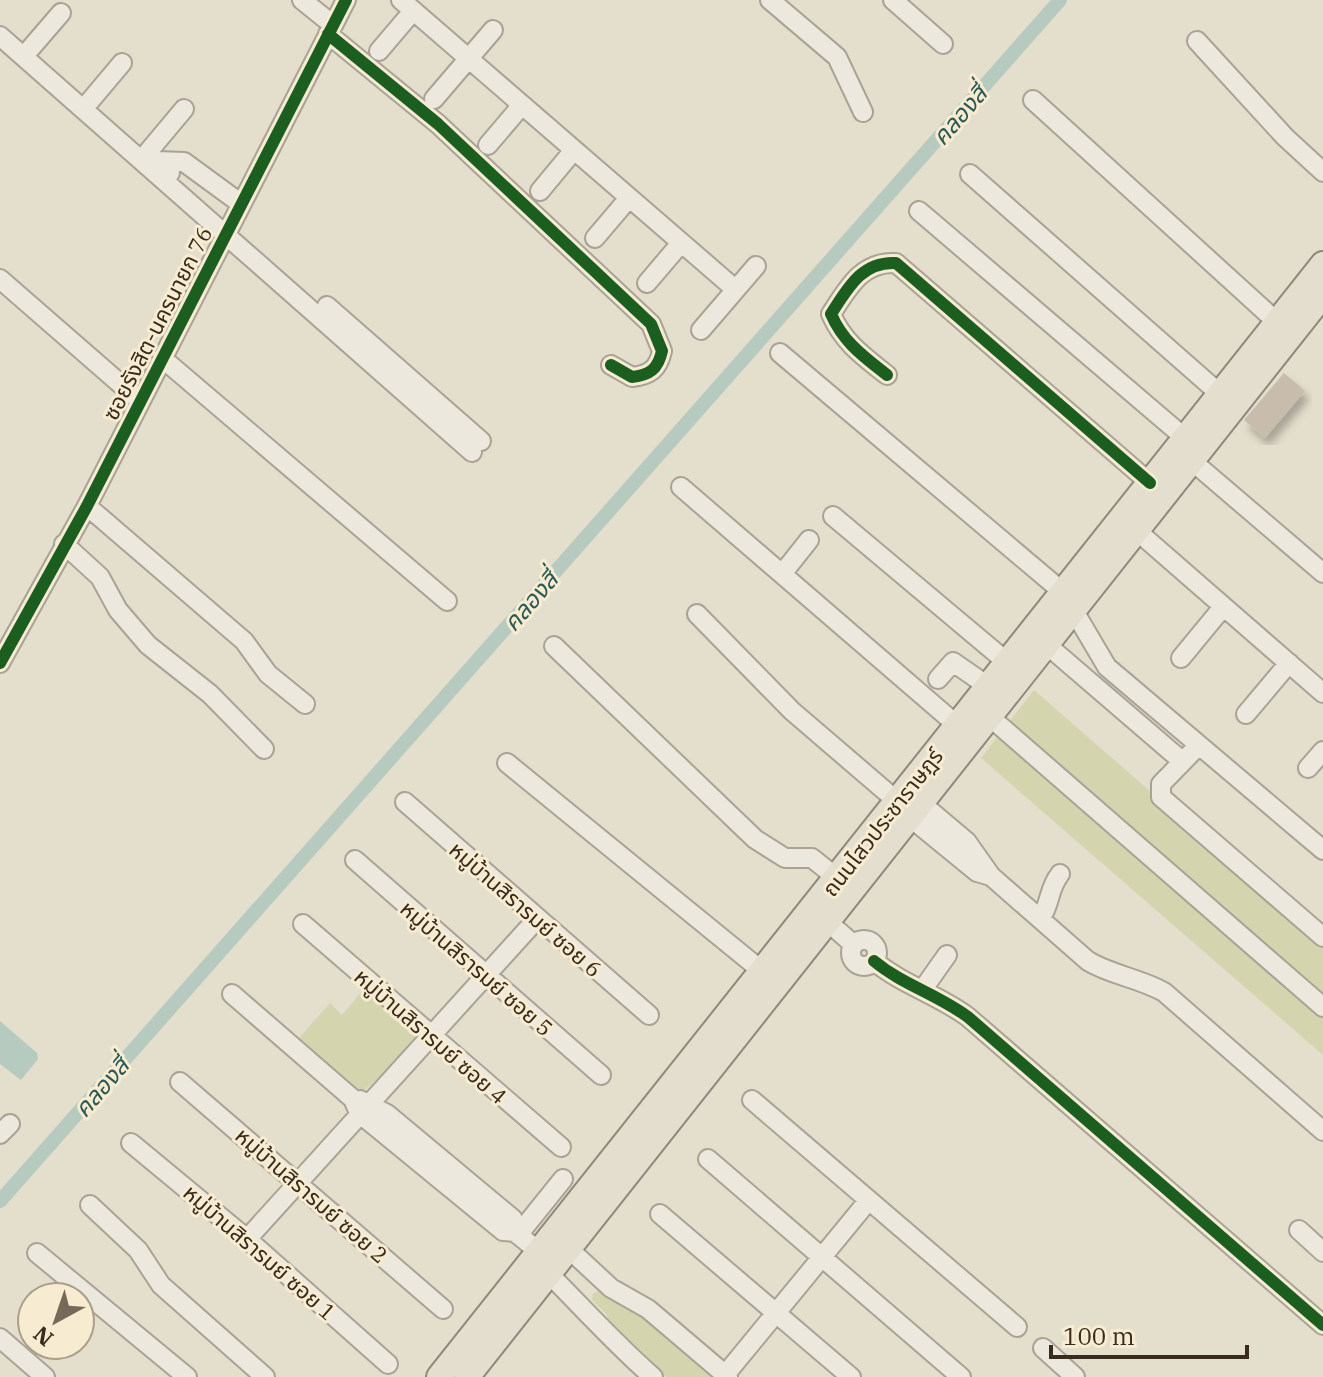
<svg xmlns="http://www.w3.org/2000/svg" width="1323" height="1377" font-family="'IBM Plex Serif','Noto Sans Thai',serif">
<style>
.green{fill:#d4d5ae}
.water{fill:#b7cabf}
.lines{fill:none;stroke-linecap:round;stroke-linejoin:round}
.canal{stroke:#b7cabf;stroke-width:14}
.building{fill:#c8bcad;filter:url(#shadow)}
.minor-casing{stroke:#aaa395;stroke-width:22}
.major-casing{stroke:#8f887c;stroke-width:28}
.minor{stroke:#ece8de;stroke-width:18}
.major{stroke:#e4decf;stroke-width:24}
.cycleway-casing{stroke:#f7ecd1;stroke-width:17}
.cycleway{stroke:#1b5e20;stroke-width:12}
.labels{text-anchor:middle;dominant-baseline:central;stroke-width:6;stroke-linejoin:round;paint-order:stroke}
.street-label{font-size:22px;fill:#392b1d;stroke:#f7ecd1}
.water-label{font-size:24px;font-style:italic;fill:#2c5957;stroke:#f7ecd1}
</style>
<defs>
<filter id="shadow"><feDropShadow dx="4.5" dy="8" stdDeviation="4" flood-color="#0004"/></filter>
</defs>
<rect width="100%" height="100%" fill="#e4decc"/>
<path class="green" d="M1034,690L1323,942V1055L981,758Z
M368,984L416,1023L418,1035L398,1061L361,1093L299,1038L330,1003L342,1015Z
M599,1290L615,1303L637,1312L712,1377H666L613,1331L606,1314L592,1300L593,1294Z"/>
<path class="water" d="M0,1021L37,1053L38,1059L21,1080L0,1064Z"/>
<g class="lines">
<path class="canal" d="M0,1201L1060,0"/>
</g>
<path class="building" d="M1284,373L1305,391L1265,438L1244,420Z"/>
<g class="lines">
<g class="minor-casing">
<path id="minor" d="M302,0L333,25
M401,0L735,289
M770,0L837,57L863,112
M893,0L943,44
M328,34L438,124L651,324L662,351C658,369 650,375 632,377L611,365
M0,36L472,452
M1197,41L1285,137L1323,172
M30,49L61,13
M379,51L413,11
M434,99L493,30
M1033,100L1277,322
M90,101L122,63
M488,145L522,105
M148,152L184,109
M170,173L157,161L184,162L240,203
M970,174L1220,394
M540,191L574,150
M919,211L1185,438
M595,238L629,198
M0,279L140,401
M647,283L681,243
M327,306L481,441
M701,330L756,266
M780,353L1064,593
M162,358L447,601
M887,375C863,356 843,342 831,314C848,288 862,261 896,263L1150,483
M1192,461L1323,573
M681,487L958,726
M87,506L244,641L268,674L305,704
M833,516L1008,663
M1137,531L1323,693
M64,544L100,577L118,610L148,645L210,694L264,749
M782,574L809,540
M1074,611L1107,667L1323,850
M697,614L792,711L898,802
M1047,645L1182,761
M554,646L755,839L785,858H812L838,879
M1181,658L1223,607
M0,663L87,506L346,0
M938,679L953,662L989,687
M1246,714L1289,663
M990,717L1323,1007
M1199,745L1161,784V797L1323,937
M507,763L762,971
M1308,768L1323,751
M405,802L649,1015
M922,804L967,842L991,876L1088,961C1111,975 1139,978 1164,992L1323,1131
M911,818L977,872L991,876
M355,860L601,1075
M1040,919C1051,904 1048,889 1060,874
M829,923L853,944
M303,924L561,1147
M851 953a13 13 0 1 1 26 0a13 13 0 1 1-26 0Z
M874,961C903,985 937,994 968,1017L1323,1325
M923,989L947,955
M232,994L353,1099L359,1113L503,1231L515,1232L538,1251
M180,1082L443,1309
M360,1100L387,1114L513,1219L515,1232
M752,1100L1017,1327
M0,1134L10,1124
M131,1143L247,1239L388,1364
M708,1159L961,1377
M90,1205L138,1250L161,1285L265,1377
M660,1214L851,1377
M1299,1230L1323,1252
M518,1235L563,1179
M247,1239L536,920
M569,1249L611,1288L648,1309L728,1377
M37,1253L187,1377
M549,1274C584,1309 616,1345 653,1377
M0,1338L45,1377
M1043,1348L1075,1377
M725,1375L868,1201"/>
</g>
<g class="major-casing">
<path id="major" d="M439,1377L1323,264
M467,1377L1323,295"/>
</g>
<use href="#minor" class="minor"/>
<use href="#major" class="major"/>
<g class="cycleway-casing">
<path id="cycleway" d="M328,34L438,124L651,324L662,351C658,369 650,375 632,377L611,365
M887,375C863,356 843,342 831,314C848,288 862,261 896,263L1150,483
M0,663L87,506L346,0
M874,961C903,985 937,994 968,1017L1323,1325"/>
</g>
<use href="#cycleway" class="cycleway"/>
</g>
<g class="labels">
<g class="street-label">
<text transform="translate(157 323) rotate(-63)">ซอยรังสิต-นครนายก 76</text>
<text transform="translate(882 822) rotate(-52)">ถนนไสวประชาราษฎร์</text>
<text transform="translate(526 909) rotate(41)">หมู่บ้านสิรารมย์ ซอย 6</text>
<text transform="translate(477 968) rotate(41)">หมู่บ้านสิรารมย์ ซอย 5</text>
<text transform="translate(431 1036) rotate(41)">หมู่บ้านสิรารมย์ ซอย 4</text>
<text transform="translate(312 1195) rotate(41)">หมู่บ้านสิรารมย์ ซอย 2</text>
<text transform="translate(260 1252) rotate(41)">หมู่บ้านสิรารมย์ ซอย 1</text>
</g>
<g class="water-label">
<text transform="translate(959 115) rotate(-49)">คลองสี่</text>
<text transform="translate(530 601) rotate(-49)">คลองสี่</text>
<text transform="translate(101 1087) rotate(-49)">คลองสี่</text>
</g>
</g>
<g transform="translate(56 1321) rotate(220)"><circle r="38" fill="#f7ecd1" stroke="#ab9f89" stroke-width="2"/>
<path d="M0-6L14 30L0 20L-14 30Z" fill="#756a5a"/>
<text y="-12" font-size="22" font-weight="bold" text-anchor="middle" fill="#392b1d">N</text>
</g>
<path d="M1051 1345v12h196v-12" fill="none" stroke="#392b1d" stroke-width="4"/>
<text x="1063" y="1345" font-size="24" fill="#392b1d" stroke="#f7ecd1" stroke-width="6" paint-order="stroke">100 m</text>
</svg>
